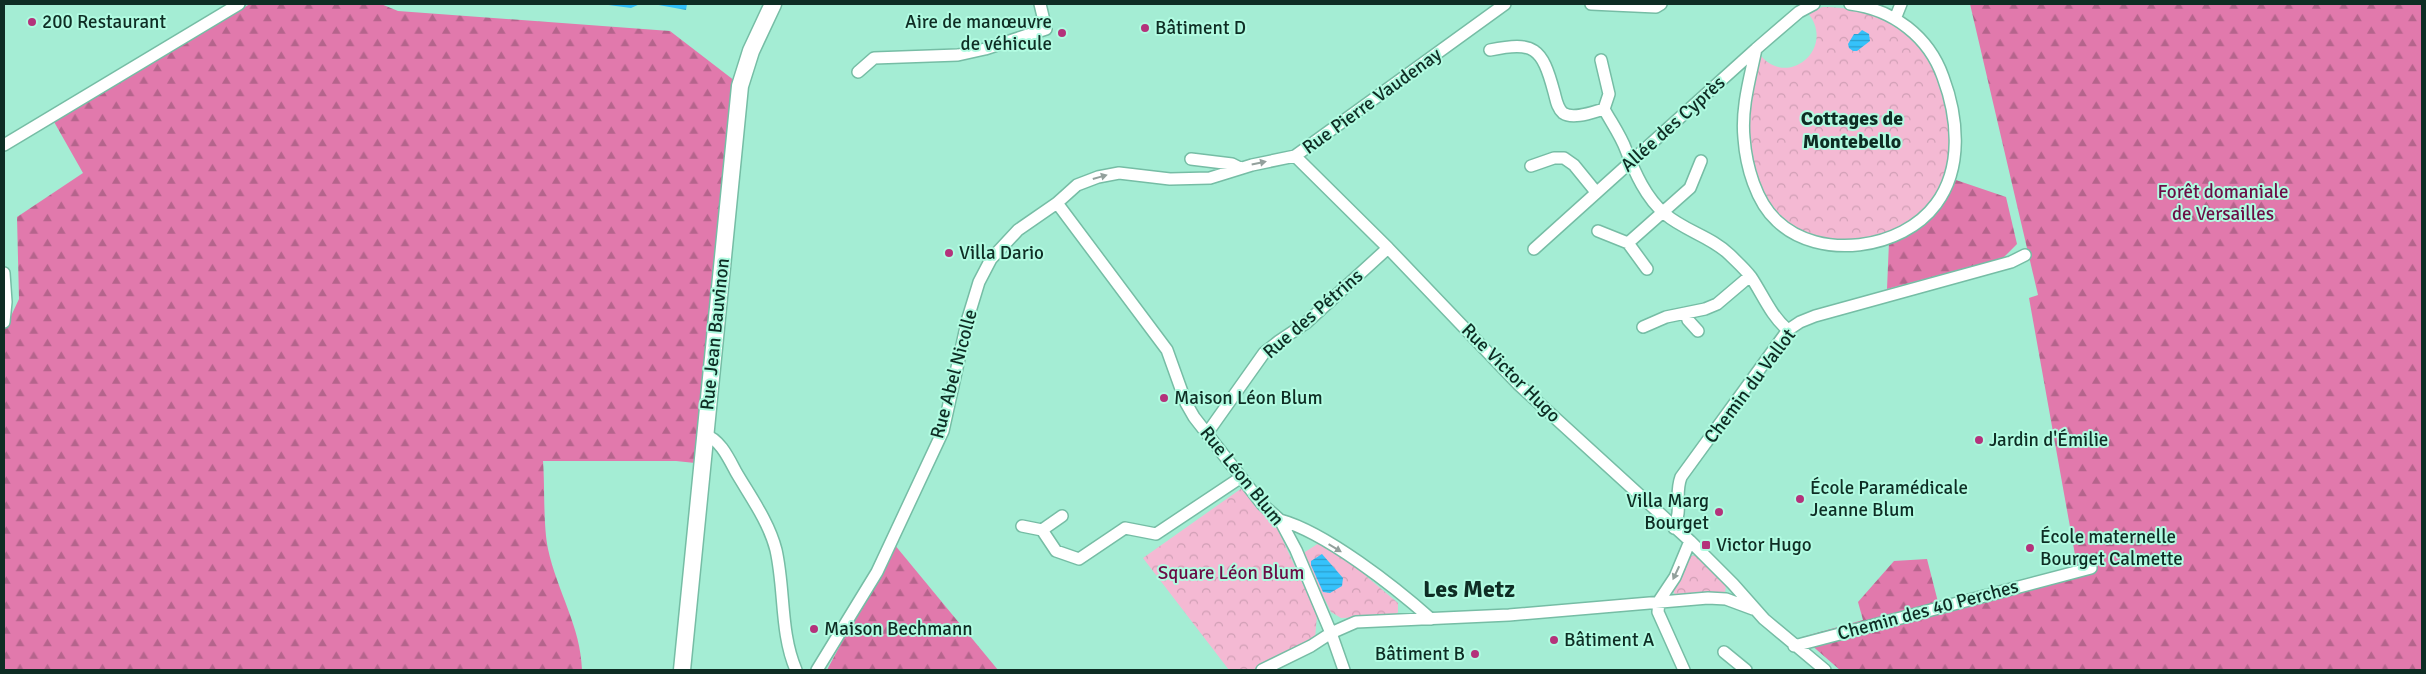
<svg xmlns="http://www.w3.org/2000/svg" width="2426" height="674" font-family="Signika,sans-serif">
<style>
.forest{fill:url(#forest-firs)}
.park{fill:url(#park-crowns)}
.water{fill:url(#water-rules)}
.lines{fill:none;stroke-linecap:round;stroke-linejoin:round}
.street-casing{stroke:#76bda5;stroke-width:14}
.secondary-casing{stroke:#76bda5;stroke-width:19}
.street{stroke:#fff;stroke-width:11}
.secondary{stroke:#fff;stroke-width:16}
.oneway{fill:#93a09c}
.poi-dot{fill:#b4327b;stroke:#b1fbe1;stroke-width:2}
.labels{text-anchor:middle;dominant-baseline:central;stroke-width:4;stroke-linejoin:round;paint-order:stroke}
.poi-label{font-size:19px;fill:#0e2d24;stroke:#b1fbe1;text-anchor:start}
.street-label{font-size:19px;fill:#0e2d24;stroke:#b1fbe1}
.park-label{font-size:19px;fill:#6b0d45;stroke:#b1fbe1}
.neighbourhood-label{font-size:20px;font-weight:bold;fill:#0e2d24;stroke:#b1fbe1}
.district-label{font-size:24px;font-weight:bold;fill:#0e2d24;stroke:#b1fbe1}
</style>
<defs>
<pattern id="forest-firs" width="22" height="20" patternUnits="userSpaceOnUse" patternTransform="scale(1.25)"><rect width="22" height="20" fill="#e179ac"/><path d="M5 1l3.5 6h-7zM16 11l3.5 6h-7z" fill="#b5648c"/></pattern>
<pattern id="park-crowns" width="20" height="18" patternUnits="userSpaceOnUse" patternTransform="scale(1.25)"><rect width="20" height="18" fill="#f4b9d3"/><path d="M2 6a3 3 0 1 1 6 0M12 15a3 3 0 1 1 6 0" fill="none" stroke="#d09fb5"/></pattern>
<pattern id="water-rules" width="6" height="5" patternUnits="userSpaceOnUse" patternTransform="scale(1.25)"><rect width="6" height="5" fill="#35c2fb"/><path d="M0 2.5h6" fill="none" stroke="#2b9ecb"/></pattern>
</defs>
<rect width="100%" height="100%" fill="#a4edd4"/>
<path class="forest" d="M250,4H381L398,11L670,31L735,81L695,463L676,461H543C545,486 543,525 548,549C557,591 581,627 582,670H4V331L19,299L17,217L83,173L53,120Z
M1970,4H2422V670H1840L1802,637L1863,620L1858,602L1894,561L1927,559L1938,602L2077,566L2029,298L2038,295Z
M1953,179L2006,197L2017,244L2003,258L1887,289L1889,242Z
M894,544L998,670H827Z"/>
<path class="park" d="M1823,7C1853,7 1900,17 1920,42C1926,50 1930,60 1934,69C1946,90 1951,118 1950,142C1949,158 1948,179 1939,193C1911,236 1859,250 1812,235C1797,230 1785,225 1774,212C1738,168 1747,106 1761,56C1790,89 1837,46 1807,12Z
M1242,488L1275,523L1317,615L1315,639L1252,670H1229L1143,558Z
M1319,543L1365,570L1366,576L1398,603V612L1395,616L1341,618L1331,612L1304,557L1305,552Z
M1697,555L1726,585L1725,593L1675,595L1673,590L1687,560L1691,556Z"/>
<path class="water" d="M601,4H640L631,8Z
M653,4H687L686,10Z
M1862,30L1869,34L1870,41L1857,51H1853L1849,48L1848,44L1854,34H1858Z
M1322,554L1343,578L1342,586L1330,593L1323,592L1311,565V561Z"/>
<g class="lines">
<g class="street-casing">
<path id="street" d="M1591,4L1656,7L1661,4
M1895,19L1901,4
M1756,49C1750,78 1741,108 1744,138C1746,166 1756,202 1777,221C1819,261 1902,250 1936,204C1963,168 1958,117 1943,77C1929,37 1893,9 1850,4
M1490,50C1534,41 1542,47 1554,92C1556,99 1557,108 1563,113C1573,120 1593,112 1604,109
M1601,60L1609,94L1604,109C1611,122 1621,136 1626,150C1635,173 1646,198 1665,214C1685,231 1712,237 1730,255C1737,262 1745,269 1751,277C1763,295 1771,316 1788,330
M858,72L874,58L958,55L985,49L1046,29L1040,4
M4,145L239,4
M1295,156L1388,248L1518,384L1690,541L1733,584L1764,619L1825,670
M1191,159L1232,164L1240,168
M1531,166L1554,158H1564L1574,165L1596,192
M1057,203L1167,350L1186,403L1194,417L1262,504L1280,520L1296,550L1331,633L1344,670
M1598,231L1628,243
M1534,249L1756,49L1799,12L1814,4
M1647,269L1628,243L1690,188L1701,161
M4,273L6,302L4,322
M1686,313L1688,320L1698,331
M1643,327L1666,317L1705,309L1717,304L1750,276
M1208,432L1264,353L1279,341L1306,323L1388,248
M705,435C720,439 729,459 736,472C750,496 769,522 776,550C785,590 780,633 796,670
M1280,520C1325,532 1395,587 1431,619
M1022,526L1042,530L1056,551L1079,559L1125,528L1156,534L1240,478
M1674,528C1683,508 1674,496 1681,477L1788,330L1800,322L1815,316L2011,262L2025,255
M1042,530L1062,516
M1659,601L1658,612L1684,670
M1659,601L1675,577L1690,541
M1794,646L2091,568
M1724,652L1746,670
M817,670L877,572L943,431L968,318L979,282L991,259L1018,230L1057,203L1077,185L1098,177L1119,173L1170,179L1210,178L1252,165L1295,156L1505,4
M1262,670L1311,646L1331,633L1356,622L1509,615L1708,598L1726,599L1753,609"/>
</g>
<g class="secondary-casing">
<path id="secondary" d="M682,670L740,86L751,51L773,4"/>
</g>
<use href="#street" class="street"/>
<use href="#secondary" class="secondary"/>
</g>
<defs><path id="oneway-solid" d="M-6-.8H1V-3.2L6.5 0L1 3.2V.8H-6Z" transform="scale(1.25)"/></defs>
<g class="oneway">
<use href="#oneway-solid" transform="translate(1259 163) rotate(-12)"/>
<use href="#oneway-solid" transform="translate(1100 177) rotate(-16)"/>
<use href="#oneway-solid" transform="translate(1335 548) rotate(31)"/>
<use href="#oneway-solid" transform="translate(1676 573) rotate(115)"/>
</g>
<g class="poi-dot">
<circle cx="32" cy="22" r="5"/>
<circle cx="1145" cy="28" r="5"/>
<circle cx="1062" cy="33" r="5"/>
<circle cx="949" cy="253" r="5"/>
<circle cx="1164" cy="398" r="5"/>
<circle cx="1979" cy="440" r="5"/>
<circle cx="1800" cy="499" r="5"/>
<circle cx="1719" cy="512" r="5"/>
<rect x="1701" y="540" width="10" height="10" rx="2.5"/>
<circle cx="2030" cy="548" r="5"/>
<circle cx="814" cy="629" r="5"/>
<circle cx="1554" cy="640" r="5"/>
<circle cx="1475" cy="654" r="5"/>
</g>
<g class="labels">
<g class="poi-label">
<text x="42" y="22">200 Restaurant</text>
<text x="1052" y="22" text-anchor="end">Aire de manœuvre<tspan x="1052" dy="22">de véhicule</tspan></text>
<text x="1155" y="28">Bâtiment D</text>
<text x="959" y="253">Villa Dario</text>
<text x="1174" y="398">Maison Léon Blum</text>
<text x="1989" y="440">Jardin d'Émilie</text>
<text x="1810" y="488">École Paramédicale<tspan x="1810" dy="22">Jeanne Blum</tspan></text>
<text x="1709" y="501" text-anchor="end">Villa Marg<tspan x="1709" dy="22">Bourget</tspan></text>
<text x="2040" y="537">École maternelle<tspan x="2040" dy="22">Bourget Calmette</tspan></text>
<text x="1716" y="545">Victor Hugo</text>
<text x="824" y="629">Maison Bechmann</text>
<text x="1564" y="640">Bâtiment A</text>
<text x="1465" y="654" text-anchor="end">Bâtiment B</text>
</g>
<g class="street-label">
<text transform="translate(1372 101) rotate(-36)">Rue Pierre Vaudenay</text>
<text transform="translate(1673 124) rotate(-42)">Allée des Cyprès</text>
<text transform="translate(1313 314) rotate(-41)">Rue des Pétrins</text>
<text transform="translate(715 334) rotate(-84)">Rue Jean Bauvinon</text>
<text transform="translate(1511 373) rotate(45)">Rue Victor Hugo</text>
<text transform="translate(954 374) rotate(-75)">Rue Abel Nicolle</text>
<text transform="translate(1750 386) rotate(-53)">Chemin du Vallot</text>
<text transform="translate(1242 476) rotate(51)">Rue Léon Blum</text>
<text transform="translate(1928 610) rotate(-15)">Chemin des 40 Perches</text>
</g>
<g class="park-label">
<text x="2223" y="192">Forêt domaniale<tspan x="2223" dy="22">de Versailles</tspan></text>
<text x="1231" y="573">Square Léon Blum</text>
</g>
<g class="neighbourhood-label">
<text x="1852" y="118">Cottages de<tspan x="1852" dy="23">Montebello</tspan></text>
</g>
<g class="district-label">
<text x="1469" y="589">Les Metz</text>
</g>
</g>
<rect width="2426" height="674" fill="none" stroke="#0e2d24" stroke-width="10"/>
</svg>
